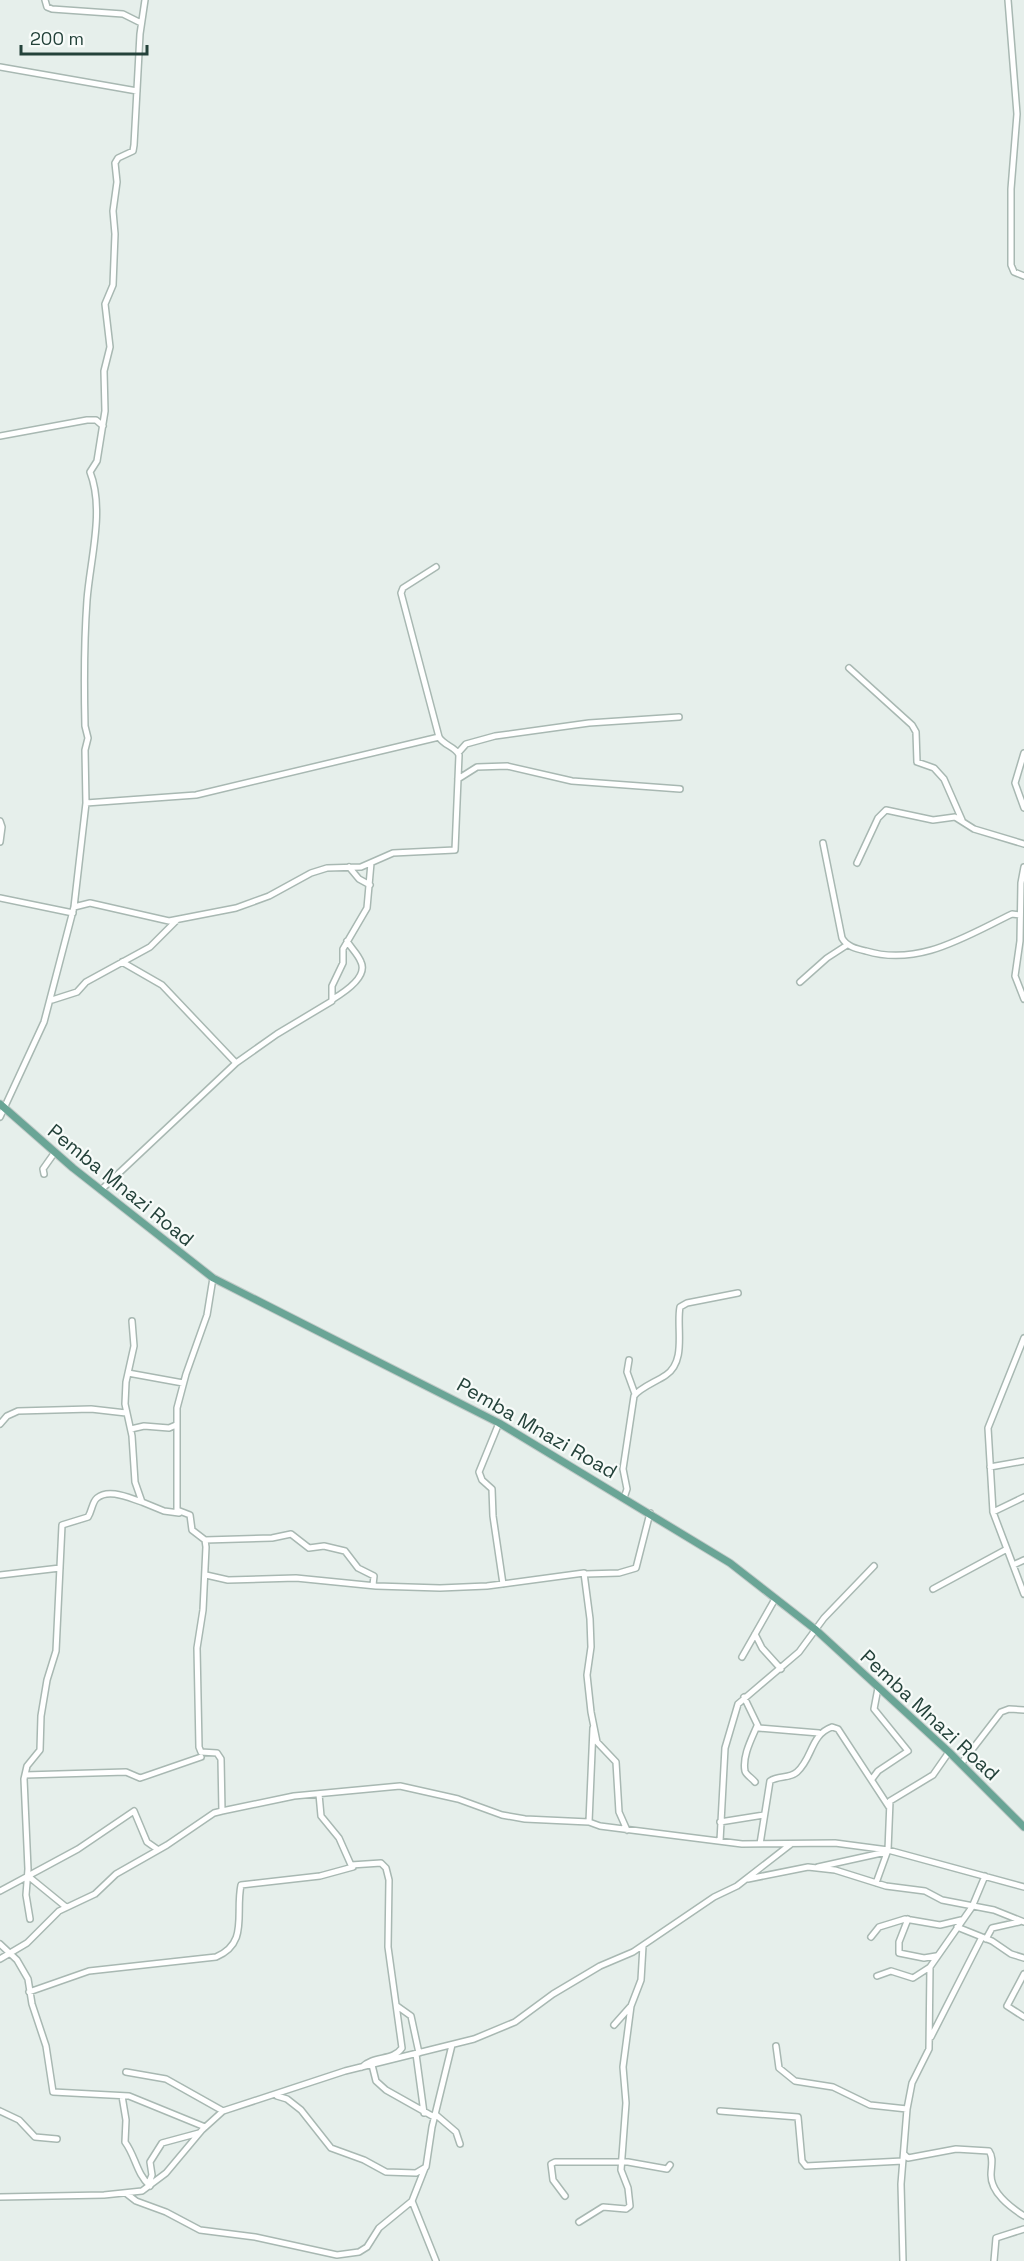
<svg xmlns="http://www.w3.org/2000/svg" width="1024" height="2261" font-family="'Space Grotesk',sans-serif">
<style>
.lines{fill:none;stroke-linecap:round;stroke-linejoin:round}
.minor-casing{stroke:#a8b8b2;stroke-width:8}
.major-casing{stroke:#c2cac8;stroke-width:9}
.minor{stroke:#fff;stroke-width:5}
.major{stroke:#6aa596;stroke-width:7}
.labels{text-anchor:middle;dominant-baseline:central;stroke-width:4.5;stroke-linejoin:round;paint-order:stroke}
.street-label{font-size:20px;fill:#24423a;stroke:#f7fbf9}
</style>
<rect width="100%" height="100%" fill="#e6efeb"/>
<g class="lines">
<g class="minor-casing">
<path id="minor" d="M45,0L47,7L52,9L123,14L141,23
M1008,0L1017,114L1011,189V265L1014,272L1024,276
M0,67L137,91
M0,436L87,420H96L103,426
M849,668L912,725L916,732L917,762L934,768L944,779L962,820
M458,753L466,744L495,736L589,723L679,717
M1024,753L1015,783L1024,808
M458,779L477,767L507,766L572,781L680,789
M86,803L196,795L439,737
M0,821L2,827L0,842
M823,843L842,938C847,947 857,949 866,951C919,967 966,936 1012,914L1020,915
M857,863L878,818L886,810L933,820L955,817L974,829L1024,844
M349,867L359,879L370,885
M1024,867L1021,883L1020,941L1015,976L1024,999
M0,898L73,913
M74,907L90,903L169,921L236,908L269,896L311,873L327,868L361,867L393,853L455,850L459,755C455,746 444,746 439,737L401,593L403,588L436,567
M122,962L162,985L236,1063
M800,982L827,958L847,945
M333,999C343,993 368,977 361,962C358,954 351,948 347,941
M52,1000L77,992L86,982L150,947L177,920
M0,1117L44,1022L74,907L86,803L85,750L88,738L85,726C84,684 84,642 87,600C90,560 105,510 90,472L97,461L105,411L104,371L110,347L105,304L113,285L115,234L113,211L117,182L115,163L118,158L133,151L134,145L140,34L145,0
M44,1174L43,1169L55,1152
M101,1190L236,1063L277,1034L332,1001V986L343,963V949L367,908L371,863
M213,1278L207,1315L186,1374L177,1408V1510L190,1515L192,1530L205,1540L206,1547L203,1610L197,1648L199,1747L201,1752L217,1753L221,1759L222,1811
M132,1321L134,1346L126,1382L125,1404L132,1436L135,1482L142,1502L164,1511L179,1513
M1024,1338L988,1428L993,1512L1024,1594
M629,1360L627,1372L635,1394
M128,1373L183,1383
M499,1423L479,1472L482,1480L492,1489L493,1516L503,1584
M0,1424L7,1416L18,1411L91,1409L126,1413
M131,1429L144,1426L169,1428L176,1425
M990,1467L1024,1461
M624,1498L627,1489L623,1469L634,1396C641,1387 656,1382 666,1375C687,1361 676,1327 680,1307L687,1303L738,1293
M993,1512L1024,1497
M205,1540L272,1538L291,1534L309,1548L324,1546L345,1551L358,1568L374,1576L373,1585
M1013,1565L1024,1560
M585,1574L619,1573L636,1568L650,1513
M0,1575L60,1568
M206,1575L228,1580L296,1578L376,1586L440,1588L487,1586L584,1573L590,1619L591,1647L587,1675L591,1712L597,1742L616,1762L619,1812L627,1830
M933,1589L1007,1549
M755,1634L762,1648L781,1669
M742,1657L775,1599
M744,1697L759,1728L819,1733
M961,1764L1001,1712L1009,1709L1024,1710
M25,1775L126,1772L140,1778L201,1757
M872,1779L878,1771L908,1751L874,1709L878,1688
M755,1782C752,1778 746,1775 745,1771C742,1756 752,1738 757,1726
M319,1794L321,1816L339,1838L351,1865L381,1863L386,1868L389,1880L388,1947L402,2048C393,2061 374,2055 362,2067
M589,1822L593,1728
M720,1822L764,1815
M720,1841L725,1748L738,1704L799,1652L824,1618L874,1566
M760,1844L770,1781C779,1775 789,1779 797,1772C813,1758 810,1735 832,1727L838,1729L889,1807
M818,1867L886,1852
M28,1876L78,1849L134,1811L147,1842L157,1849
M748,1879L808,1867L835,1870L886,1886L925,1891L942,1900L994,1910L1024,1922
M876,1883L888,1850L890,1801L933,1775L949,1752
M0,1891L28,1876L66,1907
M30,1919L26,1895L28,1869L24,1779L27,1766L40,1750L41,1716L47,1680L56,1651L62,1525L88,1517C92,1511 92,1502 97,1498C109,1488 129,1498 142,1502
M908,1919L899,1942V1953L924,1958L936,1956
M957,1927L992,1941L1011,1954L1024,1958
M871,1937L879,1927L905,1919L940,1925L961,1920
M986,1939L992,1928L1019,1922
M0,1944L17,1960L28,1979L32,2004L46,2046L53,2092L129,2096L205,2127
M0,1959L27,1943L59,1911L95,1894L116,1874L167,1845L214,1813L222,1811L294,1796L400,1786L458,1799L502,1815L525,1819L589,1822L600,1826L742,1844L835,1843L888,1850L1024,1887
M1024,1974L1007,2006L1024,2017
M877,1976L891,1971L913,1978L930,1967
M29,1992L89,1971L216,1957C249,1943 235,1914 241,1885L320,1876L353,1867
M397,2006L411,2016L419,2053
M614,2025L630,2007
M931,2037L982,1937
M776,2046L779,2068L795,2081L833,2087L870,2105L907,2109
M416,2054L424,2113
M372,2065L376,2081L386,2090L434,2117
M126,2072L166,2079L223,2111
M122,2096L126,2120L125,2142C136,2157 136,2173 150,2186
M277,2096L287,2099L301,2110L331,2148L364,2160L386,2172L416,2173L426,2167L432,2127L452,2045
M0,2111L19,2120L35,2137L57,2139
M720,2111L798,2117L802,2161L806,2166L903,2161
M435,2114L456,2132L460,2144
M904,2154L908,2158L956,2149L989,2151C994,2158 991,2166 991,2175C991,2193 1010,2207 1024,2216
M425,2168L412,2201L436,2261
M148,2185L152,2175L150,2162L162,2143L199,2133
M127,2194L136,2201L166,2212L200,2230L255,2237L337,2255L359,2252L367,2247L379,2228L412,2201
M565,2196L553,2180L551,2164L555,2162H628L667,2169L670,2165
M0,2197L104,2195L142,2191L166,2173L202,2130L223,2111L345,2071L474,2039L515,2022L553,1994L600,1966L633,1952L714,1897L737,1886L791,1844
M579,2222L603,2207L626,2209L630,2206L628,2188L621,2170L626,2103L623,2067L631,2006L641,1980L643,1946
M903,2261L901,2184L907,2109L912,2083L929,2049L930,1967L972,1907L985,1876
M994,2261L996,2238L1024,2229"/>
</g>
<g class="major-casing">
<path id="major" d="M0,1104L73,1168L213,1278L499,1423L730,1563L816,1630L949,1752L1024,1827"/>
</g>
<use href="#minor" class="minor"/>
<use href="#major" class="major"/>
</g>
<g class="labels">
<g class="street-label">
<text transform="translate(121 1185) rotate(39)">Pemba Mnazi Road</text>
<text transform="translate(537 1428) rotate(30)">Pemba Mnazi Road</text>
<text transform="translate(930 1715) rotate(43)">Pemba Mnazi Road</text>
</g>
</g>
<path d="M21 45v9h126v-9" fill="none" stroke="#24423a" stroke-width="3"/>
<text x="30" y="45" font-size="18" fill="#24423a" stroke="#f7fbf9" stroke-width="4.5" paint-order="stroke">200 m</text>
</svg>
